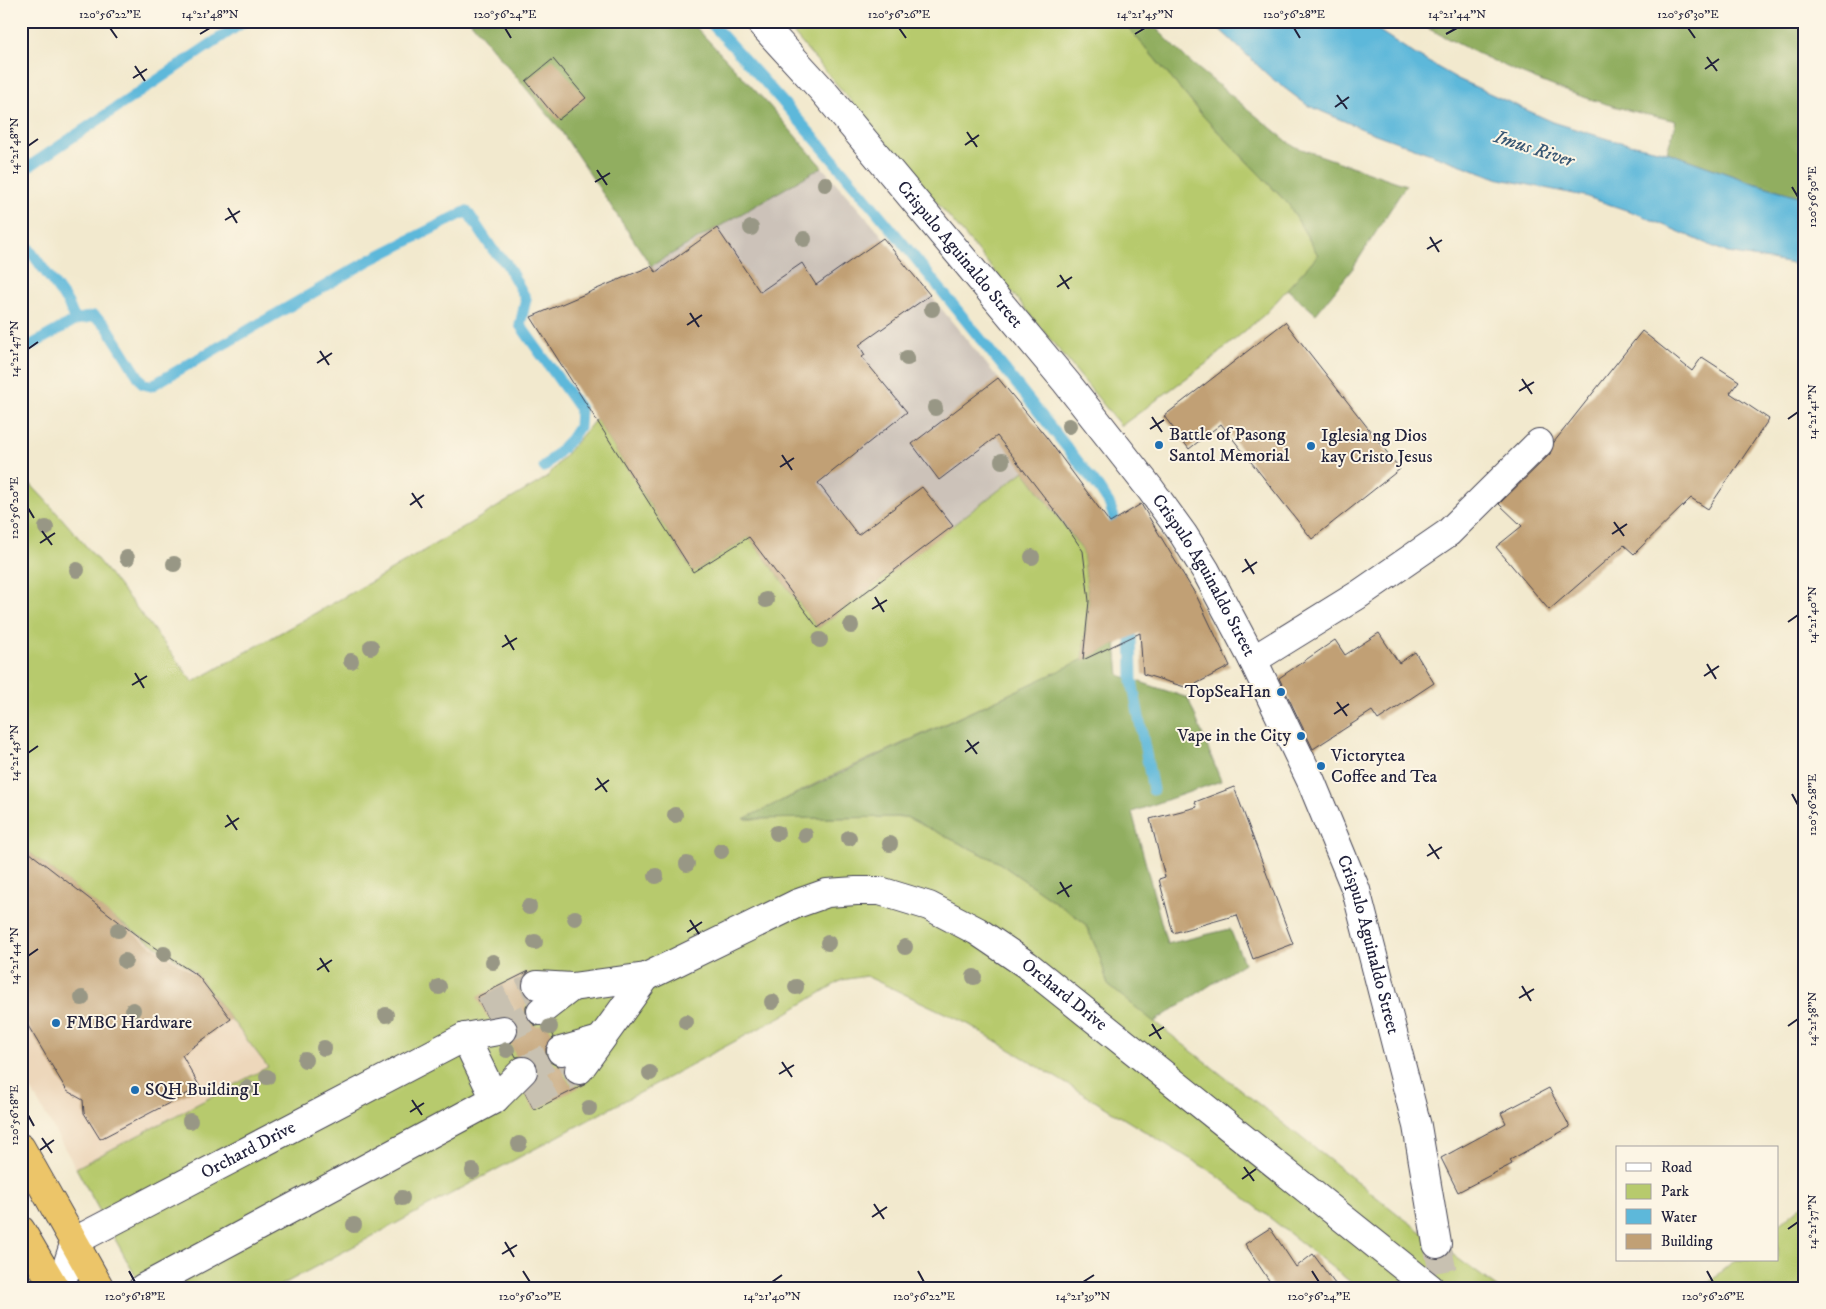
<svg xmlns="http://www.w3.org/2000/svg" width="1826" height="1309" font-family="'IM FELL DW Pica',serif">
<style>
.built{fill:#edd7bb}
.industrial{fill:#ccc2b9}
.green{fill:#b7ca6d;stroke:#6c7654}
.forest{fill:#91ae60;stroke:#5a684e}
.water{fill:#5db8da;stroke:#406d8a}
.lines{fill:none;stroke-linecap:round;stroke-linejoin:round}
.stream{stroke:#5db8da;stroke-width:11}
.building{fill:#c1a075}
.minor-tunnel{stroke:#c8c1b1;stroke-width:28;stroke-dasharray:28 14;stroke-linecap:butt}
.minor-casing{stroke:#414051;stroke-width:30}
.highway-casing{stroke:#414051;stroke-width:30}
.minor{stroke:#fff;stroke-width:28}
.highway{stroke:#ecc569;stroke-width:28}
.tree{fill:#989785}
.ticks{fill:none;stroke:#22223b;stroke-width:2}
.poi-dot{fill:#1f6fb2;stroke:#fcf5e5;stroke-width:2}
.labels{text-anchor:middle;dominant-baseline:central;stroke-width:4;stroke-linejoin:round;paint-order:stroke}
.street-label{font-size:18px;fill:#22223b;stroke:#fcf5e5}
.poi-label{font-size:18px;fill:#22223b;stroke:#fcf5e5;text-anchor:start}
.water-label{font-size:19px;font-style:italic;fill:#375673;stroke:#fcf5e5}
.neatline{fill:none;stroke:#22223b;stroke-width:2}
.ticks-label{font-size:12px;text-anchor:middle;fill:#22223b}
</style>
<rect width="100%" height="100%" fill="#fcf5e5"/>
<filter id="ink" filterUnits="userSpaceOnUse"><feTurbulence type="fractalNoise" baseFrequency=".02" numOctaves="2"/><feDisplacementMap in="SourceGraphic" scale="10" xChannelSelector="R" yChannelSelector="G"/><feConvolveMatrix kernelMatrix="1 2 1 2 8 2 1 2 1" color-interpolation-filters="sRGB"/></filter>
<filter id="wash" filterUnits="userSpaceOnUse"><feTurbulence type="fractalNoise" baseFrequency=".0096" numOctaves="4" result="noise"/><feDisplacementMap in="SourceGraphic" scale="20" xChannelSelector="R" yChannelSelector="G"/><feGaussianBlur stdDeviation="1.12" result="paint"/><feColorMatrix in="noise" values="0 0 0 0 0 0 0 0 0 0 0 0 0 0 0 0 0 1.4 0 .05"/><feComposite in="paint" operator="in"/></filter>
<g filter="url(#wash)">
<rect width="100%" height="100%" fill="#f2e9ce"/>
<path class="built" d="M21,846L112,917L194,971L268,1067L76,1168L21,1072Z"/>
<path class="industrial" d="M822,167L878,231L1024,410L1094,503L1116,644L825,779L531,317L651,266Z"/>
<path class="green" d="M783,21H1123L1204,117L1289,205L1318,255L1265,314L1207,363L1121,426L978,251Z
M596,419L693,572L749,537L818,628L1024,471L1083,551L1089,601L1083,660L825,779L745,819L906,817L998,862L1085,923L1099,954L1108,985L1403,1218L1498,1288H1358L1215,1174L968,1024L866,976L842,980L782,1016L276,1288H142L76,1168L268,1067L194,971L112,917L21,846V474C84,540 139,609 193,682L383,575L546,478Z
M1805,1203V1288H1701L1735,1260H1777V1226Z"/>
<path class="forest" d="M470,21H690L767,103L822,167L651,266L559,128Z
M1123,21H1149L1189,61L1293,146L1406,185L1353,268L1316,314L1287,289L1318,255L1289,205L1204,117Z
M1414,21H1805V198L1753,183L1667,152L1676,121C1656,116 1636,113 1617,107C1546,88 1478,55 1414,21Z
M1116,644L1119,675L1188,698L1221,781L1132,812L1167,944L1230,929L1244,963L1154,1022L1108,985L1099,954L1085,923L998,862L906,817L743,819Z"/>
<path class="water" d="M1211,21H1364L1416,55L1458,79L1553,122L1611,140L1667,152L1753,183L1805,198V266L1728,253L1638,214L1584,196L1500,179L1367,131L1307,105L1270,77Z"/>
<g class="lines">
<path class="stream" d="M709,21C848,169 973,329 1099,488L1109,503L1120,534
M21,172L245,21
M21,238L68,303L75,320L94,316L106,325L143,384L151,386L370,260L467,211L493,250L506,263L526,299L520,325L580,409L579,427L571,439L544,467
M21,351L75,320
M1131,622L1132,681L1153,790"/>
</g>
<g id="blocks">
<path class="building" d="M553,59L586,98L558,120L526,81Z
M717,228L760,292L802,263L816,285L883,238L930,295L859,345L865,355L862,357L907,412L818,483L858,535L922,487L953,526L818,628L749,537L693,572L531,317L651,266L656,272Z
M1285,322L1400,469L1312,539L1221,424L1189,449L1164,416Z
M1642,331L1692,371L1702,357L1739,381L1730,393L1769,419L1708,509L1691,498L1634,554L1624,545L1549,610L1496,547L1522,526L1499,504L1550,454L1554,442Z
M998,378L1047,438L1110,523L1141,504L1197,597L1230,666L1188,688L1143,674L1140,633L1083,660L1089,601L1083,551L1062,520L997,436L939,480L912,444Z
M1379,633L1399,663L1415,652L1434,683L1378,720L1372,711L1313,749L1279,678L1335,640L1345,655Z
M1234,787L1293,944L1253,959L1237,915L1173,933L1159,879L1165,877L1150,819L1197,807L1195,802Z
M21,846L140,938L198,976L231,1019L182,1055L200,1087L100,1139L84,1113L83,1100L67,1091L21,1014Z
M529,971L524,977L521,985L523,992L531,999L526,1006V1013L528,1020L536,1026L548,1024L554,1037L546,1048V1055L550,1062L557,1066H564L565,1076L570,1083L578,1086L586,1084L534,1110L525,1092L538,1076V1067L534,1060L528,1056L516,1057L510,1044L518,1035V1027L515,1020L508,1015L487,1017L477,997Z
M1549,1088L1570,1127L1510,1160L1512,1164L1458,1192L1441,1158L1506,1123L1501,1113Z
M1270,1228L1296,1267L1313,1254L1338,1288H1268L1272,1285L1245,1244Z"/>
</g>
</g>
<g filter="url(#ink)">
<use href="#blocks" fill-opacity="0" stroke="#414051" stroke-width="1"/>
<g class="lines">
<path class="minor-tunnel" d="M484,1011L537,985
M503,1030L541,1011
M523,1071L561,1051
M527,1096L579,1070
M1437,1244L1446,1288"/>
<g class="minor-casing">
<g id="minor">
<path id="s1" d="M759,21L823,91L1066,382L1151,490L1183,534L1206,571L1253,660L1311,781L1356,890L1417,1126L1437,1244"/>
<path d="M1253,660L1358,595L1448,533L1539,443"/>
<path id="s2" d="M537,985L572,987L646,977L796,904L827,893L856,891H880L929,906L977,931L1027,965L1430,1288"/>
<path d="M541,1011L572,987"/>
<path d="M465,1037L495,1099"/>
<path d="M561,1051L600,1040"/>
<path d="M579,1070L646,977"/>
<path id="s3" d="M60,1288L75,1241L465,1037L503,1030"/>
<path d="M143,1288L495,1099L523,1071"/>
</g>
</g>
<g class="highway-casing">
<path id="highway" d="M21,1148L100,1288
M21,1230L55,1288"/>
</g>
<use href="#minor" class="minor"/>
<use href="#highway" class="highway"/>
</g>
<g class="tree">
<circle cx="825" cy="184" r="8"/>
<circle cx="751" cy="228" r="8"/>
<circle cx="804" cy="239" r="8"/>
<circle cx="932" cy="309" r="8"/>
<circle cx="907" cy="358" r="8"/>
<circle cx="935" cy="408" r="8"/>
<circle cx="1069" cy="426" r="8"/>
<circle cx="1002" cy="461" r="8"/>
<circle cx="46" cy="528" r="8"/>
<circle cx="1032" cy="557" r="8"/>
<circle cx="127" cy="558" r="8"/>
<circle cx="174" cy="564" r="8"/>
<circle cx="77" cy="570" r="8"/>
<circle cx="766" cy="600" r="8"/>
<circle cx="851" cy="626" r="8"/>
<circle cx="820" cy="640" r="8"/>
<circle cx="371" cy="647" r="8"/>
<circle cx="351" cy="661" r="8"/>
<circle cx="675" cy="815" r="8"/>
<circle cx="777" cy="833" r="8"/>
<circle cx="805" cy="835" r="8"/>
<circle cx="849" cy="838" r="8"/>
<circle cx="890" cy="844" r="8"/>
<circle cx="721" cy="851" r="8"/>
<circle cx="687" cy="864" r="8"/>
<circle cx="656" cy="876" r="8"/>
<circle cx="529" cy="907" r="8"/>
<circle cx="575" cy="918" r="8"/>
<circle cx="118" cy="930" r="8"/>
<circle cx="535" cy="942" r="8"/>
<circle cx="828" cy="943" r="8"/>
<circle cx="905" cy="947" r="8"/>
<circle cx="164" cy="954" r="8"/>
<circle cx="125" cy="961" r="8"/>
<circle cx="493" cy="962" r="8"/>
<circle cx="974" cy="977" r="8"/>
<circle cx="439" cy="987" r="8"/>
<circle cx="796" cy="987" r="8"/>
<circle cx="82" cy="998" r="8"/>
<circle cx="772" cy="1002" r="8"/>
<circle cx="133" cy="1010" r="8"/>
<circle cx="386" cy="1015" r="8"/>
<circle cx="686" cy="1022" r="8"/>
<circle cx="550" cy="1027" r="8"/>
<circle cx="324" cy="1048" r="8"/>
<circle cx="507" cy="1050" r="8"/>
<circle cx="305" cy="1060" r="8"/>
<circle cx="650" cy="1073" r="8"/>
<circle cx="267" cy="1077" r="8"/>
<circle cx="247" cy="1088" r="8"/>
<circle cx="589" cy="1108" r="8"/>
<circle cx="190" cy="1121" r="8"/>
<circle cx="519" cy="1144" r="8"/>
<circle cx="473" cy="1171" r="8"/>
<circle cx="402" cy="1198" r="8"/>
<circle cx="354" cy="1225" r="8"/>
</g>
</g>
<path class="ticks" d="M110,28L117,38M505,28L511,38M899,28L906,38M1294,28L1300,38M1688,28L1695,38M200,34L210,28M1135,34L1145,28M1446,34L1457,28M1707,57L1717,71M135,66L145,81M1705,69L1719,59M133,78L147,69M1337,95L1347,109M1335,107L1349,97M967,132L977,147M965,145L979,135M28,146L38,139M597,170L607,185M595,182L610,173M1792,187L1798,197M228,208L237,223M225,220L240,211M1430,237L1439,252M1427,249L1442,240M1060,275L1069,289M1057,287L1072,277M690,313L699,327M687,325L702,315M28,349L38,342M320,351L329,365M317,363L332,353M1522,379L1532,394M1519,391L1534,382M1152,417L1162,432M1788,419L1798,412M1150,429L1164,420M782,455L792,470M780,467L794,458M412,493L422,508M410,505L424,495M28,508L34,518M1614,522L1624,536M42,531L52,545M1612,534L1627,524M40,543L55,533M1245,559L1254,574M1242,572L1257,562M875,597L884,612M872,609L887,600M1788,622L1798,615M505,635L514,650M502,647L517,638M1707,664L1716,679M135,673L144,688M1704,676L1719,666M132,685L147,676M1337,702L1347,716M1334,714L1349,704M967,740L977,754M965,752L979,742M28,753L38,746M597,778L607,792M595,790L609,780M1792,794L1798,805M227,815L237,830M225,827L239,818M1429,844L1439,859M1427,856L1442,847M1060,882L1069,897M1057,894L1072,885M690,920L699,934M687,932L702,922M28,956L38,949M320,958L329,972M317,970L332,960M1522,986L1531,1001M1519,998L1534,989M1152,1024L1161,1039M1788,1026L1798,1019M1149,1036L1164,1027M782,1062L792,1077M779,1074L794,1065M412,1100L422,1115M410,1112L424,1103M28,1115L34,1126M42,1138L52,1153M40,1150L54,1140M1244,1167L1254,1181M1242,1179L1256,1169M874,1204L884,1219M872,1217L887,1207M1788,1229L1798,1222M505,1242L514,1257M502,1254L517,1245M129,1271L135,1282M523,1271L530,1282M918,1271L924,1282M1312,1271L1319,1282M1707,1271L1713,1282M772,1282L782,1275M1083,1282L1094,1275"/>
<g class="poi-dot">
<circle cx="1159" cy="445" r="5"/>
<circle cx="1311" cy="446" r="5"/>
<circle cx="1281" cy="692" r="5"/>
<circle cx="1301" cy="736" r="5"/>
<circle cx="1321" cy="766" r="5"/>
<circle cx="56" cy="1023" r="5"/>
<circle cx="135" cy="1090" r="5"/>
</g>
<g class="labels">
<g class="street-label">
<text stroke="none"><textPath href="#s1" startOffset="308">Crispulo Aguinaldo Street</textPath></text>
<text stroke="none"><textPath href="#s1" startOffset="712">Crispulo Aguinaldo Street</textPath></text>
<text stroke="none"><textPath href="#s1" startOffset="1118">Crispulo Aguinaldo Street</textPath></text>
<text stroke="none"><textPath href="#s2" startOffset="576">Orchard Drive</textPath></text>
<text stroke="none"><textPath href="#s3" startOffset="245">Orchard Drive</textPath></text>
</g>
<g class="poi-label">
<text x="1169" y="435">Battle of Pasong<tspan x="1169" dy="21">Santol Memorial</tspan></text>
<text x="1321" y="436">Iglesia ng Dios<tspan x="1321" dy="21">kay Cristo Jesus</tspan></text>
<text x="1271" y="692" text-anchor="end">TopSeaHan</text>
<text x="1291" y="736" text-anchor="end">Vape in the City</text>
<text x="1331" y="756">Victorytea<tspan x="1331" dy="21">Coffee and Tea</tspan></text>
<text x="66" y="1023">FMBC Hardware</text>
<text x="145" y="1090">SQH Building I</text>
</g>
<g class="water-label">
<text transform="translate(1534 149) rotate(18)">Imus River</text>
</g>
</g>
<rect width="1826" height="1309" fill="none" stroke="#fcf5e5" stroke-width="55"/>
<rect x="1616" y="1146" width="162" height="115" fill="#fcf5e5" stroke="#a5a1a1"/>
<rect x="1626" y="1163" width="25" height="8" fill="#ffffff" stroke="#a5a1a1"/>
<text x="1661" y="1172" font-size="15" fill="#22223b">Road</text>
<rect x="1626" y="1184" width="25" height="15" fill="#b7ca6d" stroke="#a5a1a1"/>
<text x="1661" y="1196" font-size="15" fill="#22223b">Park</text>
<rect x="1626" y="1209" width="25" height="15" fill="#5db8da" stroke="#a5a1a1"/>
<text x="1661" y="1222" font-size="15" fill="#22223b">Water</text>
<rect x="1626" y="1234" width="25" height="15" fill="#c1a075" stroke="#a5a1a1"/>
<text x="1661" y="1246" font-size="15" fill="#22223b">Building</text>
<rect x="28" y="28" width="1770" height="1254" class="neatline"/>
<g class="ticks-label">
<text x="110" y="18">120°56'22"E</text>
<text x="210" y="18">14°21'48"N</text>
<text x="505" y="18">120°56'24"E</text>
<text x="899" y="18">120°56'26"E</text>
<text x="1145" y="18">14°21'45"N</text>
<text x="1294" y="18">120°56'28"E</text>
<text x="1457" y="18">14°21'44"N</text>
<text x="1688" y="18">120°56'30"E</text>
<text transform="translate(14 146) rotate(-90)" y="4">14°21'48"N</text>
<text transform="translate(1812 197) rotate(-90)" y="4">120°56'30"E</text>
<text transform="translate(14 349) rotate(-90)" y="4">14°21'47"N</text>
<text transform="translate(1812 412) rotate(-90)" y="4">14°21'41"N</text>
<text transform="translate(14 508) rotate(-90)" y="4">120°56'20"E</text>
<text transform="translate(1812 615) rotate(-90)" y="4">14°21'40"N</text>
<text transform="translate(14 753) rotate(-90)" y="4">14°21'45"N</text>
<text transform="translate(1812 805) rotate(-90)" y="4">120°56'28"E</text>
<text transform="translate(14 956) rotate(-90)" y="4">14°21'44"N</text>
<text transform="translate(1812 1019) rotate(-90)" y="4">14°21'38"N</text>
<text transform="translate(14 1115) rotate(-90)" y="4">120°56'18"E</text>
<text transform="translate(1812 1222) rotate(-90)" y="4">14°21'37"N</text>
<text x="135" y="1300">120°56'18"E</text>
<text x="530" y="1300">120°56'20"E</text>
<text x="772" y="1300">14°21'40"N</text>
<text x="924" y="1300">120°56'22"E</text>
<text x="1083" y="1300">14°21'39"N</text>
<text x="1319" y="1300">120°56'24"E</text>
<text x="1713" y="1300">120°56'26"E</text>
</g>
</svg>
